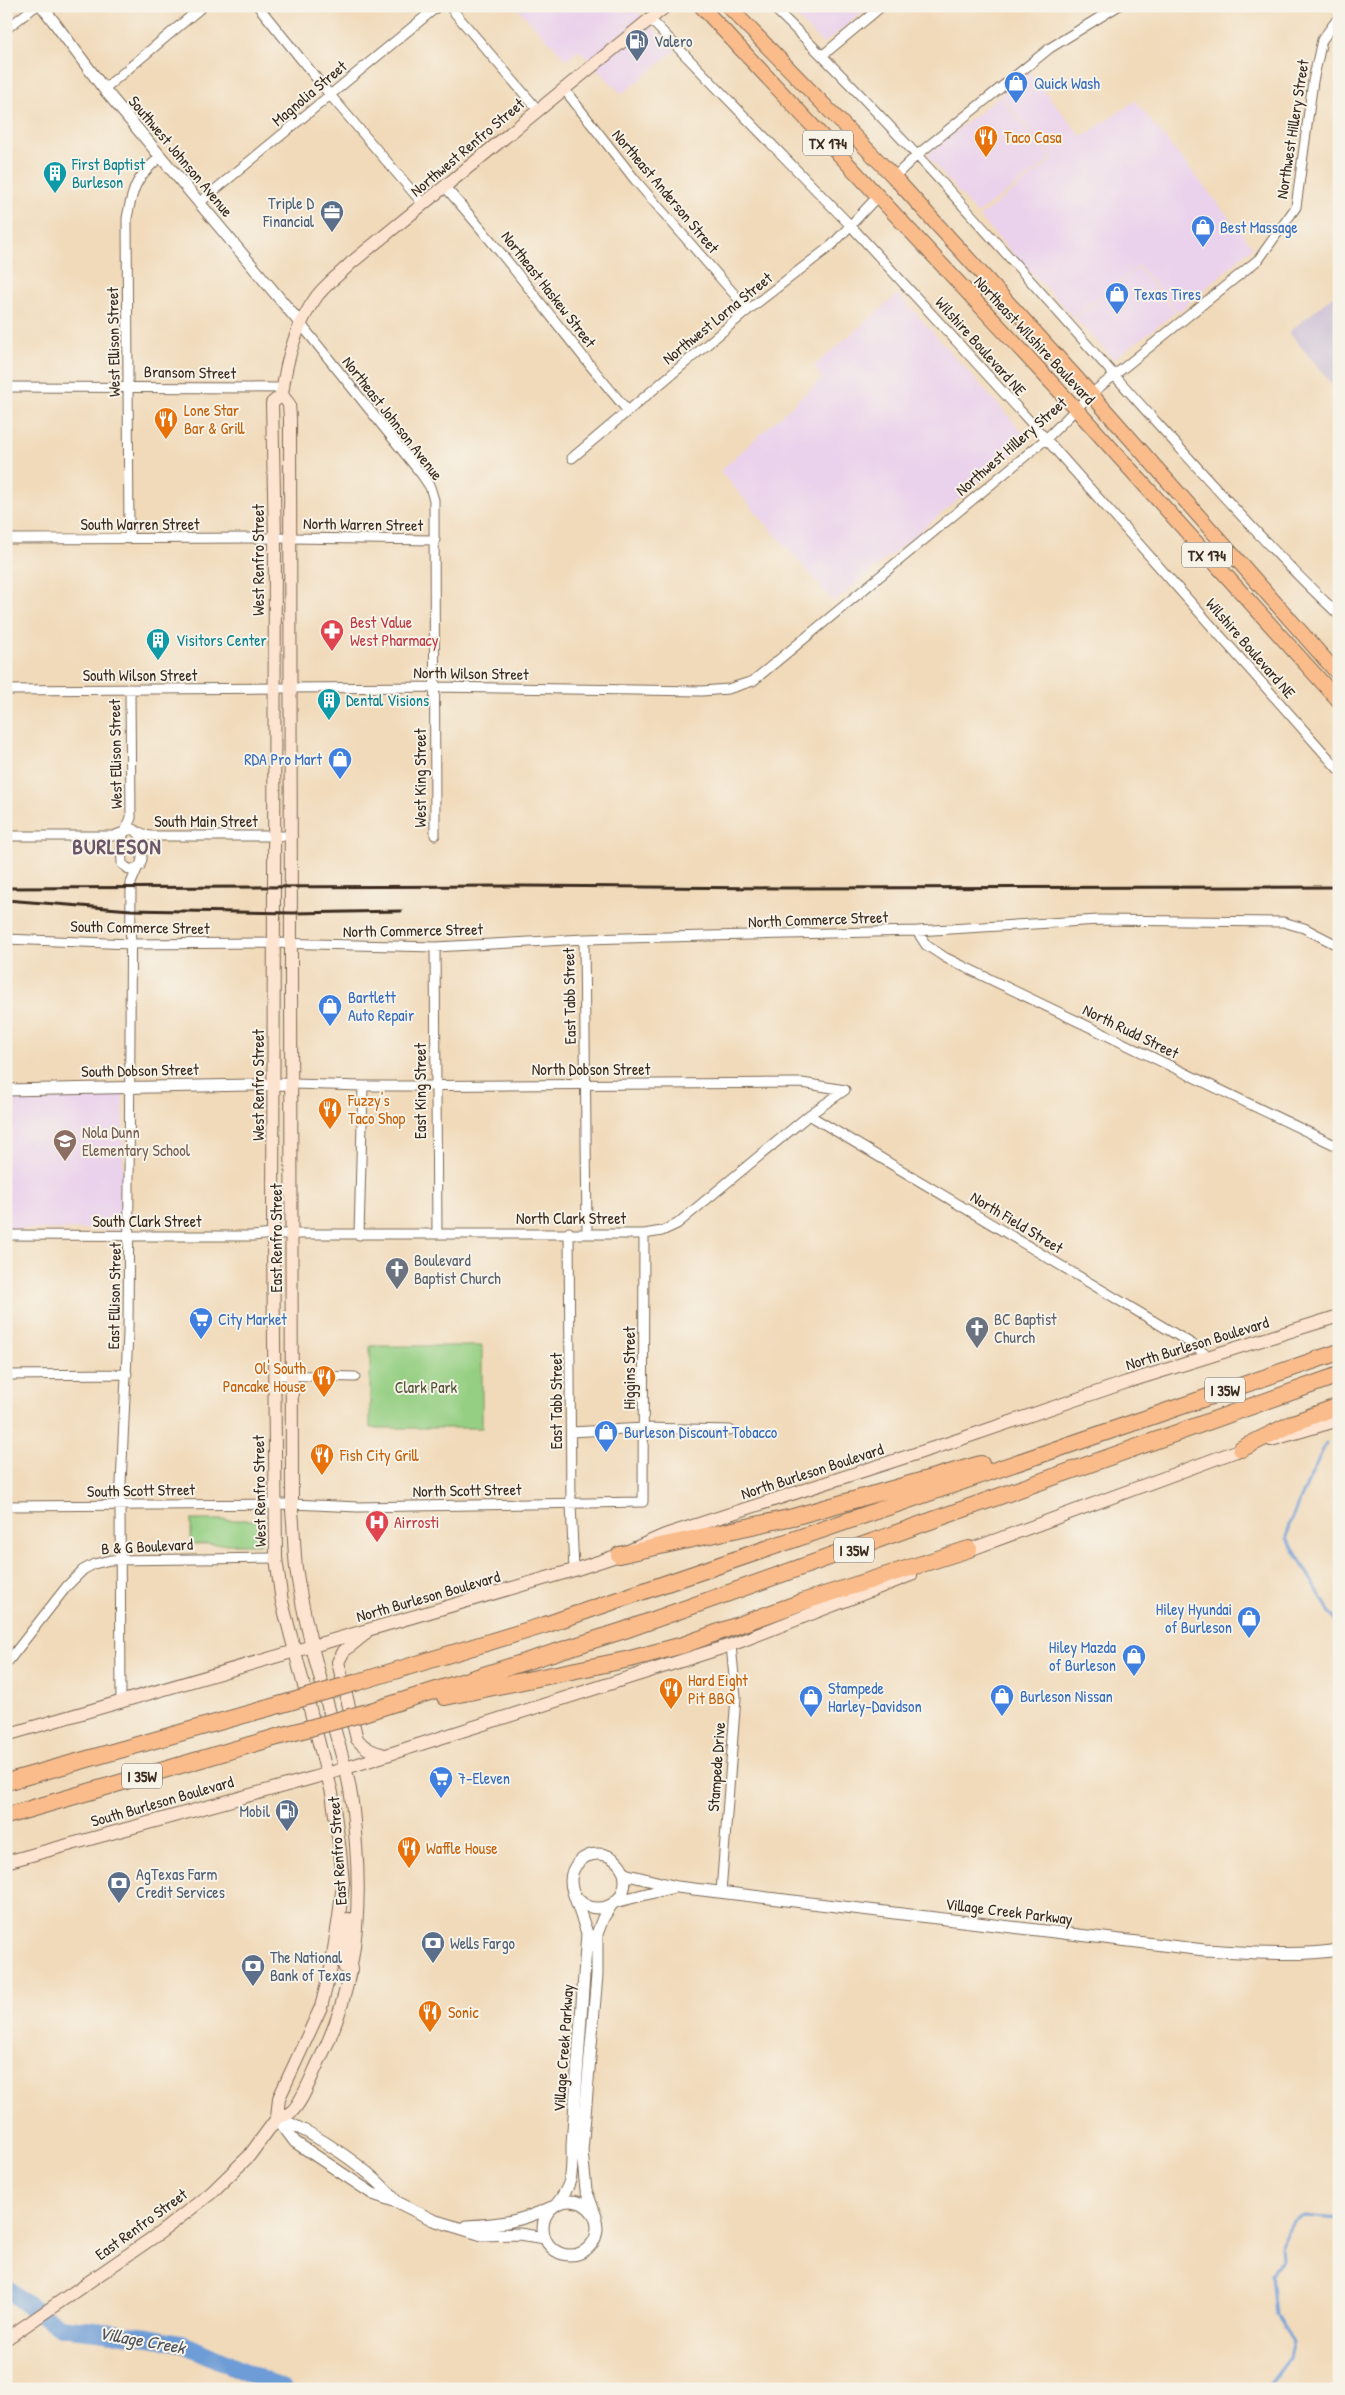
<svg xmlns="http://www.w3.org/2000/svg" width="1345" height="2395" font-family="'Patrick Hand',sans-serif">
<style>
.built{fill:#ead1ec}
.industrial{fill:#cabfd6}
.green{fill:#95cf83;stroke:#687c50}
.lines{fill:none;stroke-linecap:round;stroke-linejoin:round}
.stream{stroke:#6d9cd6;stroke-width:3}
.river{stroke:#6d9cd6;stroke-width:18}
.minor-casing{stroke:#7b6855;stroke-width:11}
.tertiary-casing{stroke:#7b6855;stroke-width:13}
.secondary-casing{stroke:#7b6855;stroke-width:14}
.primary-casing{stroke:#7b6855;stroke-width:16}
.motorway-casing{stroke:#7b6855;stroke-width:18}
.minor{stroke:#fff;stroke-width:9}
.tertiary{stroke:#fff;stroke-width:11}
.secondary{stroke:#fde4d1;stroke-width:12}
.primary{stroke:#fabc8b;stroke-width:14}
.motorway{stroke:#fabc8b;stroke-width:16}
.rail{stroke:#3b2a1e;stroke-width:3}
.motorway-bridge-casing{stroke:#7b6855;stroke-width:18;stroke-linecap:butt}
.motorway-bridge{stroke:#fabc8b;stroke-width:16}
.labels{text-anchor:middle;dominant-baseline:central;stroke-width:4;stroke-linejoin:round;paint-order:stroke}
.shield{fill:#f7f3e8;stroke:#73665b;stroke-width:1}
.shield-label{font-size:15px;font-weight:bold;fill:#3b2a1e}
.service-label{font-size:16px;fill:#4e5e75;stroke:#f7f3e8;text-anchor:start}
.shop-label{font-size:16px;fill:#366cbe;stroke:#f7f3e8;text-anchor:start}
.street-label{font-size:16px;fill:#3b2a1e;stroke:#f7f3e8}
.food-label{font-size:16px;fill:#c56008;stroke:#f7f3e8;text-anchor:start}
.culture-label{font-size:16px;fill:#0d838f;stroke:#f7f3e8;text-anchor:start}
.health-label{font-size:16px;fill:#be3a42;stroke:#f7f3e8;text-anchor:start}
.education-label{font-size:16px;fill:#785e54;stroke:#f7f3e8;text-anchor:start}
.worship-label{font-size:16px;fill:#5b616d;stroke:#f7f3e8;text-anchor:start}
.park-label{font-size:16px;fill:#525337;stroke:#f7f3e8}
.water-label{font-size:18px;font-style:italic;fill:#4c525e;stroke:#f7f3e8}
.district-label{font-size:21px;font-weight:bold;letter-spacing:1px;fill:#6b5668;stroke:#f7f3e8}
</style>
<rect width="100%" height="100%" fill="#f7f3e8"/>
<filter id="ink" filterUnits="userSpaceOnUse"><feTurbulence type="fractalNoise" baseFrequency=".02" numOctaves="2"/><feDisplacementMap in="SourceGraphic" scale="10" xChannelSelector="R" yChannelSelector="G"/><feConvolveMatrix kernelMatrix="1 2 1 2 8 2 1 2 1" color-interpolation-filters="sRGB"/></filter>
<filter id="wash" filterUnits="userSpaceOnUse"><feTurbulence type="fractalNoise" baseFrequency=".0096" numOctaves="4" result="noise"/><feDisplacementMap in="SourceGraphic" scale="20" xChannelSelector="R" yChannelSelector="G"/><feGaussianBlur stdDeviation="1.12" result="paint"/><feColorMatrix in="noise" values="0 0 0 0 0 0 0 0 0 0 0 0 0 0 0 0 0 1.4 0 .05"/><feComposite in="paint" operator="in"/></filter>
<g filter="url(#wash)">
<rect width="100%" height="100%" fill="#f1daba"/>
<path class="built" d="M515,6H632L675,51L622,94L579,50L567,60Z
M786,6H870L823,44Z
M1029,72L1082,137L1135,101L1253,247L1178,312L1139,266L1074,318L979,217L1054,159L1000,95Z
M999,96L1052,159L977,214L927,155Z
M1138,268L1176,312L1114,359L1075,319Z
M898,294L1030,440L834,602L720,471L822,378L814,366Z
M123,1093V1230L6,1229V1094Z"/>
<path class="industrial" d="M1339,291V393L1289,332Z"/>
<path class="green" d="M370,1346H482V1428H370Z
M191,1520H261V1544H191Z"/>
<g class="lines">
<path class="stream" d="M1326,1443L1289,1524L1287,1538L1339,1628
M1266,2389L1289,2359L1293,2342L1276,2315L1272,2275L1281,2259L1280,2246L1294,2221L1304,2216L1339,2219"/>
<path class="river" d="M6,2287L23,2302L60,2327L149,2337L181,2343L283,2389"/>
</g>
</g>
<g filter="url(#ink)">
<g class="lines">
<g class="minor-casing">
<path id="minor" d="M258,6L330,95L424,205
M449,6L538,110
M772,6C908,138 1031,283 1158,424C1217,489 1275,555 1339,615
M650,19L850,225L1046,439L1339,770
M6,29L36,6
M823,55L882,6
M104,89L203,6
M564,89L636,181L748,310
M894,177L917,155L1050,48L1118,6
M445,187C510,259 565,338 628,411
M199,203L438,6
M300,323L422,475L430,487L434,500L435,835
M6,387L283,388
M572,458L748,310L832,245L878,196
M6,539L290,538L435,540
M129,539L127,218C133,186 136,178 160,157
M6,690L435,687L702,691L728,689L753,681L1046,439L1091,394L1259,259L1296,207L1313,81L1322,40L1339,17
M134,829L141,836L142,859L140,866L130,870L122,864L121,840L125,831Z
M125,831L131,818L130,689
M139,832L149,836H292
M6,836H113L124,832
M917,931L926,945L946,958L1339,1147
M6,939L131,944L274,943L435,947L584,939L917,931L1099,920L1283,922L1304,928L1339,946
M584,939L587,1232
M435,947L437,1234
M809,1115L1192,1344L1209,1357
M569,1232L571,1504L574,1570
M6,1235L253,1236L273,1234H644L662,1231L677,1224L809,1115L845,1090L802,1083L363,1086L293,1084
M359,1235L363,1086
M6,1375L127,1374
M275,1375L355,1377
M571,1432L644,1428L730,1430
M6,1506L292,1504L358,1507L643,1502L644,1234
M6,1664L67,1586L83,1570L94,1564L110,1560L276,1558
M121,1703L120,1505L128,1333L131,883L137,869
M721,1892L736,1697L731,1645"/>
</g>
<g class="tertiary-casing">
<path id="tertiary" d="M42,6L104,89L300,323
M6,1090L293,1084
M571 1881a27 27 0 1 1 54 0a27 27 0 1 1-54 0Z
M624,1874L677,1887L1204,1950C1248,1952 1294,1957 1339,1950
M615,1902L674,1887
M277,2118L295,2142L373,2194L397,2202L433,2220L482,2235L519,2234L545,2238
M277,2118C316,2133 370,2169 397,2202
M543 2228a27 27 0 1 1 54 0a27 27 0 1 1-54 0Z
M556,2205C574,2183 572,2172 572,2145L587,1933L573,1892
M596,2217L586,2190L582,2151L597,1975V1934L603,1918L612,1904
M466,2226C502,2224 519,2222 552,2207"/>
</g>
<g class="secondary-casing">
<path id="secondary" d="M1271,1440L1339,1420
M961,1553L1250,1446
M365,1634L344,1651L338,1662L357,1739C365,1749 373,1752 385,1755
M6,1735L574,1570L619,1555L665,1535L949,1443L1127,1382L1339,1316
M6,1862L327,1774L731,1645L911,1575
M348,1919L343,1962L345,1968L351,1970
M277,2118C281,2116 287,2115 291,2112C302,2104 313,2072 320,2059C354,1992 362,1920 356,1845C354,1819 352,1792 345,1767C327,1701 306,1635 296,1568C294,1549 294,1530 292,1511L290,418L289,404L282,395
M6,2339L161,2232L211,2193L249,2156L277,2118L279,2098L321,2007L331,1968L339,1917L343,1883L340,1851L332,1793L282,1602L276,1558L273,1234L275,538L272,403L282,395C286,360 296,325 317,296C326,284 340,274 351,263L666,6"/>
</g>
<g class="primary-casing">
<path id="primary" d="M701,6L1076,409L1339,701
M728,6L894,177L1091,394L1339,675"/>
</g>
<g class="motorway-casing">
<path id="motorway" d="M1241,1449L1293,1423L1339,1406
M619,1555L793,1517L981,1464
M358,1682L545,1625L1339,1352
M445,1697L630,1659L683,1645L802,1602L969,1549
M364,1713L625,1630L1339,1375
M6,1782L272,1707
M6,1816L277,1737"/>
</g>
<use href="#minor" class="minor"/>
<use href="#tertiary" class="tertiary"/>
<use href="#secondary" class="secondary"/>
<use href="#primary" class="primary"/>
<use href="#motorway" class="motorway"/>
<path class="rail" d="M6,888L522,886L781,888L1339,887
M6,900L131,910L293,913L401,911"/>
<g class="motorway-bridge-casing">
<path id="motorway-bridge" d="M272,1707L358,1682
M277,1737L364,1713"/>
</g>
<use href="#motorway-bridge" class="motorway-bridge"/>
</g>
</g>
<defs>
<g id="fuel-pin" transform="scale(1.25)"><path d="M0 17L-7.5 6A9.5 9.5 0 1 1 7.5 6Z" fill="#5c6f8a" stroke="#f7f3e8"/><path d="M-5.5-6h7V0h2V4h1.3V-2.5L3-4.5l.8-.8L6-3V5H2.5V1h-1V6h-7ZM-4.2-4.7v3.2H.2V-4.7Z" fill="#fff"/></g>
<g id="shop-pin" transform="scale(1.25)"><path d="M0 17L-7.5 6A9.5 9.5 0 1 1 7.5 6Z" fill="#3f7fe0" stroke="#f7f3e8"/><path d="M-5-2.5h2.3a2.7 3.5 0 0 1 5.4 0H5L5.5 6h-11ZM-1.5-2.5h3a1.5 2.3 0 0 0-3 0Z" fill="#fff"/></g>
<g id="restaurant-pin" transform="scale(1.25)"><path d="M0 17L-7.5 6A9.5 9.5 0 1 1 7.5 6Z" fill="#e8710a" stroke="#f7f3e8"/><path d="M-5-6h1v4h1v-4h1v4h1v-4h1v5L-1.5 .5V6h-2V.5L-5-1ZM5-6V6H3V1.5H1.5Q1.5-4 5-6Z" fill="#fff"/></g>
<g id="building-pin" transform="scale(1.25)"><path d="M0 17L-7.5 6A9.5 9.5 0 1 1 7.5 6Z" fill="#0f9aa8" stroke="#f7f3e8"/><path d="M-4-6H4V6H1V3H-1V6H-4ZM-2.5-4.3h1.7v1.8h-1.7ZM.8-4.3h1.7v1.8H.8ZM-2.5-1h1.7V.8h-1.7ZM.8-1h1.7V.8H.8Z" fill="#fff"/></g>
<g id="office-pin" transform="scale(1.25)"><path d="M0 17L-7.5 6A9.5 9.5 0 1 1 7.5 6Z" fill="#5c6f8a" stroke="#f7f3e8"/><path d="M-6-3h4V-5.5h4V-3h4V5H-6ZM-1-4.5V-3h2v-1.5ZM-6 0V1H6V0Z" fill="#fff"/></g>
<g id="pharmacy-pin" transform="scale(1.25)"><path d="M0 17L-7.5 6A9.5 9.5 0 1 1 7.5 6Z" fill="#e0444e" stroke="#f7f3e8"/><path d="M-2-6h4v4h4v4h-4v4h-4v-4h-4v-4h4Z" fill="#fff"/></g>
<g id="school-pin" transform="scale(1.25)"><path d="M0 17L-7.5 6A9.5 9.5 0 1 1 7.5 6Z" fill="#8d6e63" stroke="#f7f3e8"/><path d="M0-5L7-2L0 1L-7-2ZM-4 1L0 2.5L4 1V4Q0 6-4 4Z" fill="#fff"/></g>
<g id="church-pin" transform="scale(1.25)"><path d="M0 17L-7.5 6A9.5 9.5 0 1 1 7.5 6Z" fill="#6b7280" stroke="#f7f3e8"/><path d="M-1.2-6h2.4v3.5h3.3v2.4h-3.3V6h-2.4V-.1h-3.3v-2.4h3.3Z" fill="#fff"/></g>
<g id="supermarket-pin" transform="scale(1.25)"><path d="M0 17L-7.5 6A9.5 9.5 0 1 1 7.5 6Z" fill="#3f7fe0" stroke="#f7f3e8"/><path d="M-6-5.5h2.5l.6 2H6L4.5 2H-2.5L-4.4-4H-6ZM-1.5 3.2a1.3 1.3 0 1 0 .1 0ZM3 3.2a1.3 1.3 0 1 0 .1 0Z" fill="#fff"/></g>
<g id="hospital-pin" transform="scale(1.25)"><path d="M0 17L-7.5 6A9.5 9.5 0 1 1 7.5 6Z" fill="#e0444e" stroke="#f7f3e8"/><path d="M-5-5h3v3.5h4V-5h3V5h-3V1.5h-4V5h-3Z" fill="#fff"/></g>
<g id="bank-pin" transform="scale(1.25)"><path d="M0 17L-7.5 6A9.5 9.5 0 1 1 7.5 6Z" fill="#5c6f8a" stroke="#f7f3e8"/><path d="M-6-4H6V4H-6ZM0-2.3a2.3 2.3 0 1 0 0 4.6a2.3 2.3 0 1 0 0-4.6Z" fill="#fff"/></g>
</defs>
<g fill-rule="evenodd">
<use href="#fuel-pin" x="637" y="41"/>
<use href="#shop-pin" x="1016" y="83"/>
<use href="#restaurant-pin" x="986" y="137"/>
<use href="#building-pin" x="55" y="173"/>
<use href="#office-pin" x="332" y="212"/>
<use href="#shop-pin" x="1203" y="227"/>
<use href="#shop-pin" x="1117" y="294"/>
<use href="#restaurant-pin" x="166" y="419"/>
<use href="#pharmacy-pin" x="332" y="631"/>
<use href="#building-pin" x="158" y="640"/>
<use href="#building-pin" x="329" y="700"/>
<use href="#shop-pin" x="340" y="759"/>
<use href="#shop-pin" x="330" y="1006"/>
<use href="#restaurant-pin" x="330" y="1109"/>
<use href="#school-pin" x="65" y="1141"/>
<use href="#church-pin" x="397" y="1269"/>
<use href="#supermarket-pin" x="201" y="1319"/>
<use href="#church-pin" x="977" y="1328"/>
<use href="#restaurant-pin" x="324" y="1377"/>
<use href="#shop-pin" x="606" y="1432"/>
<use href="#restaurant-pin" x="322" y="1455"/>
<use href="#hospital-pin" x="377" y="1522"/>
<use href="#shop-pin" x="1249" y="1618"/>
<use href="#shop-pin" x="1134" y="1656"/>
<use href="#restaurant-pin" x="671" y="1689"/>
<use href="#shop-pin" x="1002" y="1696"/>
<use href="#shop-pin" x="811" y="1697"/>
<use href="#supermarket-pin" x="441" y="1778"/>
<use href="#fuel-pin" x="287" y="1811"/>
<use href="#restaurant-pin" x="409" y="1848"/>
<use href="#bank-pin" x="119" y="1883"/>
<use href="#bank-pin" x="433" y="1943"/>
<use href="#bank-pin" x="253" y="1966"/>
<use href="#restaurant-pin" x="430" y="2012"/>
</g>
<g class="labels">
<g class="shield">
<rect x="803" y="130.5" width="50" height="25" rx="4"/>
<rect x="1182" y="542.5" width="50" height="25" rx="4"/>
<rect x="1205" y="1377.5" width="40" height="25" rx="4"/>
<rect x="834" y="1537.5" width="40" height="25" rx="4"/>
<rect x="122" y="1763.5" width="40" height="25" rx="4"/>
</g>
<g class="shield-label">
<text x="828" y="143">TX 174</text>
<text x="1207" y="555">TX 174</text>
<text x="1225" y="1390">I 35W</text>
<text x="854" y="1550">I 35W</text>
<text x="142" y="1776">I 35W</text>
</g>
<g class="service-label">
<text x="654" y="41">Valero</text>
<text x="314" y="203" text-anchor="end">Triple D<tspan x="314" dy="18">Financial</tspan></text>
<text x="270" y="1811" text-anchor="end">Mobil</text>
<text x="136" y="1874">AgTexas Farm<tspan x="136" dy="18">Credit Services</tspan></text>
<text x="450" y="1943">Wells Fargo</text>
<text x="270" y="1957">The National<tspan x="270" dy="18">Bank of Texas</tspan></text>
</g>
<g class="shop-label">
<text x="1034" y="83">Quick Wash</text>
<text x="1220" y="227">Best Massage</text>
<text x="1134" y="294">Texas Tires</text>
<text x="322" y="759" text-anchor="end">RDA Pro Mart</text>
<text x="348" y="997">Bartlett<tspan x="348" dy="18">Auto Repair</tspan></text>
<text x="218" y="1319">City Market</text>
<text x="624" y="1432">Burleson Discount Tobacco</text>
<text x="1232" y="1609" text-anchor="end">Hiley Hyundai<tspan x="1232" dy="18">of Burleson</tspan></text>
<text x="1116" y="1647" text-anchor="end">Hiley Mazda<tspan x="1116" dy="18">of Burleson</tspan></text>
<text x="828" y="1688">Stampede<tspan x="828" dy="18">Harley-Davidson</tspan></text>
<text x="1020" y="1696">Burleson Nissan</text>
<text x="458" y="1778">7-Eleven</text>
</g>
<g class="street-label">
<text transform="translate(309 93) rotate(-40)">Magnolia Street</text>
<text transform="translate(1292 129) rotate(-81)">Northwest Hillery Street</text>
<text transform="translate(467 147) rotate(-40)">Northwest Renfro Street</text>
<text transform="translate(181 156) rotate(50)">Southwest Johnson Avenue</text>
<text transform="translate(666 191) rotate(50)">Northeast Anderson Street</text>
<text transform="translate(549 289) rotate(52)">Northeast Haskew Street</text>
<text transform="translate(717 318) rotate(-39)">Northwest Lorna Street</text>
<text transform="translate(1035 340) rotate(47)">Northeast Wilshire Boulevard</text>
<text transform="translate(113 342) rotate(-91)">West Ellison Street</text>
<text transform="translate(981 346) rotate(48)">Wilshire Boulevard NE</text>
<text transform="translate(190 372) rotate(1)">Bransom Street</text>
<text transform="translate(393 418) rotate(52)">Northeast Johnson Avenue</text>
<text transform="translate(1011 446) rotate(-41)">Northwest Hillery Street</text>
<text x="140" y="524">South Warren Street</text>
<text transform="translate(363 524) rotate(1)">North Warren Street</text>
<text transform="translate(258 560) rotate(-90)">West Renfro Street</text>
<text transform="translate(1251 648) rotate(49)">Wilshire Boulevard NE</text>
<text transform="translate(471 673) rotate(1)">North Wilson Street</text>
<text x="140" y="675">South Wilson Street</text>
<text transform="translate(115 754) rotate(-91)">West Ellison Street</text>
<text transform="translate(420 778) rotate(-90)">West King Street</text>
<text x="206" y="821">South Main Street</text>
<text transform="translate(818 919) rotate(-2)">North Commerce Street</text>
<text transform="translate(140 927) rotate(1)">South Commerce Street</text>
<text transform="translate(413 930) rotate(-1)">North Commerce Street</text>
<text transform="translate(569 996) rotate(-91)">East Tabb Street</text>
<text transform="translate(1131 1031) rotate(26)">North Rudd Street</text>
<text x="591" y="1069">North Dobson Street</text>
<text transform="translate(140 1070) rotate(-1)">South Dobson Street</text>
<text transform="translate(258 1085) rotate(-90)">West Renfro Street</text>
<text transform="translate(420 1091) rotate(-90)">East King Street</text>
<text x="571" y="1218">North Clark Street</text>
<text x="147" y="1221">South Clark Street</text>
<text transform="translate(1017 1222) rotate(31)">North Field Street</text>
<text transform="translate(276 1238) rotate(-90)">East Renfro Street</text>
<text transform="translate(114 1296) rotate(-89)">East Ellison Street</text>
<text transform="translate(1197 1343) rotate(-17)">North Burleson Boulevard</text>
<text transform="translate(629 1368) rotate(-90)">Higgins Street</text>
<text transform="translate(556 1401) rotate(-90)">East Tabb Street</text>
<text transform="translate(812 1471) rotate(-18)">North Burleson Boulevard</text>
<text transform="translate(141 1490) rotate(-1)">South Scott Street</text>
<text transform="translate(467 1490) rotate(-1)">North Scott Street</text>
<text transform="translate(259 1491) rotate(-91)">West Renfro Street</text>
<text transform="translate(147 1546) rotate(-3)">B &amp; G Boulevard</text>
<text transform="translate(428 1596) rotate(-16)">North Burleson Boulevard</text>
<text transform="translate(716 1767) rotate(-86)">Stampede Drive</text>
<text transform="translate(162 1801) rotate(-16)">South Burleson Boulevard</text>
<text transform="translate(337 1851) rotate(-94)">East Renfro Street</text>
<text transform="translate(1009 1911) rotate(7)">Village Creek Parkway</text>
<text transform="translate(563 2048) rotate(-86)">Village Creek Parkway</text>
<text transform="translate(141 2224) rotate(-36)">East Renfro Street</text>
</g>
<g class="food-label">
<text x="1004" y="137">Taco Casa</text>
<text x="184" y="410">Lone Star<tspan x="184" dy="18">Bar &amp; Grill</tspan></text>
<text x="348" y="1100">Fuzzy's<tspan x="348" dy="18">Taco Shop</tspan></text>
<text x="306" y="1368" text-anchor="end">Ol' South<tspan x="306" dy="18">Pancake House</tspan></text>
<text x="340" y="1455">Fish City Grill</text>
<text x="688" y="1680">Hard Eight<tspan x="688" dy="18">Pit BBQ</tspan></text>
<text x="426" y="1848">Waffle House</text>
<text x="448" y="2012">Sonic</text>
</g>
<g class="culture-label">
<text x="72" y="164">First Baptist<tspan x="72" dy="18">Burleson</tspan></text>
<text x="176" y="640">Visitors Center</text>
<text x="346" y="700">Dental Visions</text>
</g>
<g class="health-label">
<text x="350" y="622">Best Value<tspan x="350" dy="18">West Pharmacy</tspan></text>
<text x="394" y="1522">Airrosti</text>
</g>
<g class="education-label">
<text x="82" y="1132">Nola Dunn<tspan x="82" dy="18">Elementary School</tspan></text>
</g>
<g class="worship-label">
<text x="414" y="1260">Boulevard<tspan x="414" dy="18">Baptist Church</tspan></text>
<text x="994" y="1319">BC Baptist<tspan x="994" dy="18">Church</tspan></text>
</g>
<g class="park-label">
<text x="426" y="1387">Clark Park</text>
</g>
<g class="water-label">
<text transform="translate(142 2340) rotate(10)">Village Creek</text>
</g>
<g class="district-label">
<text x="117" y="846">BURLESON</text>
</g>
</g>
<rect width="1345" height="2395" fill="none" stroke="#f7f3e8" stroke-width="25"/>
</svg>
